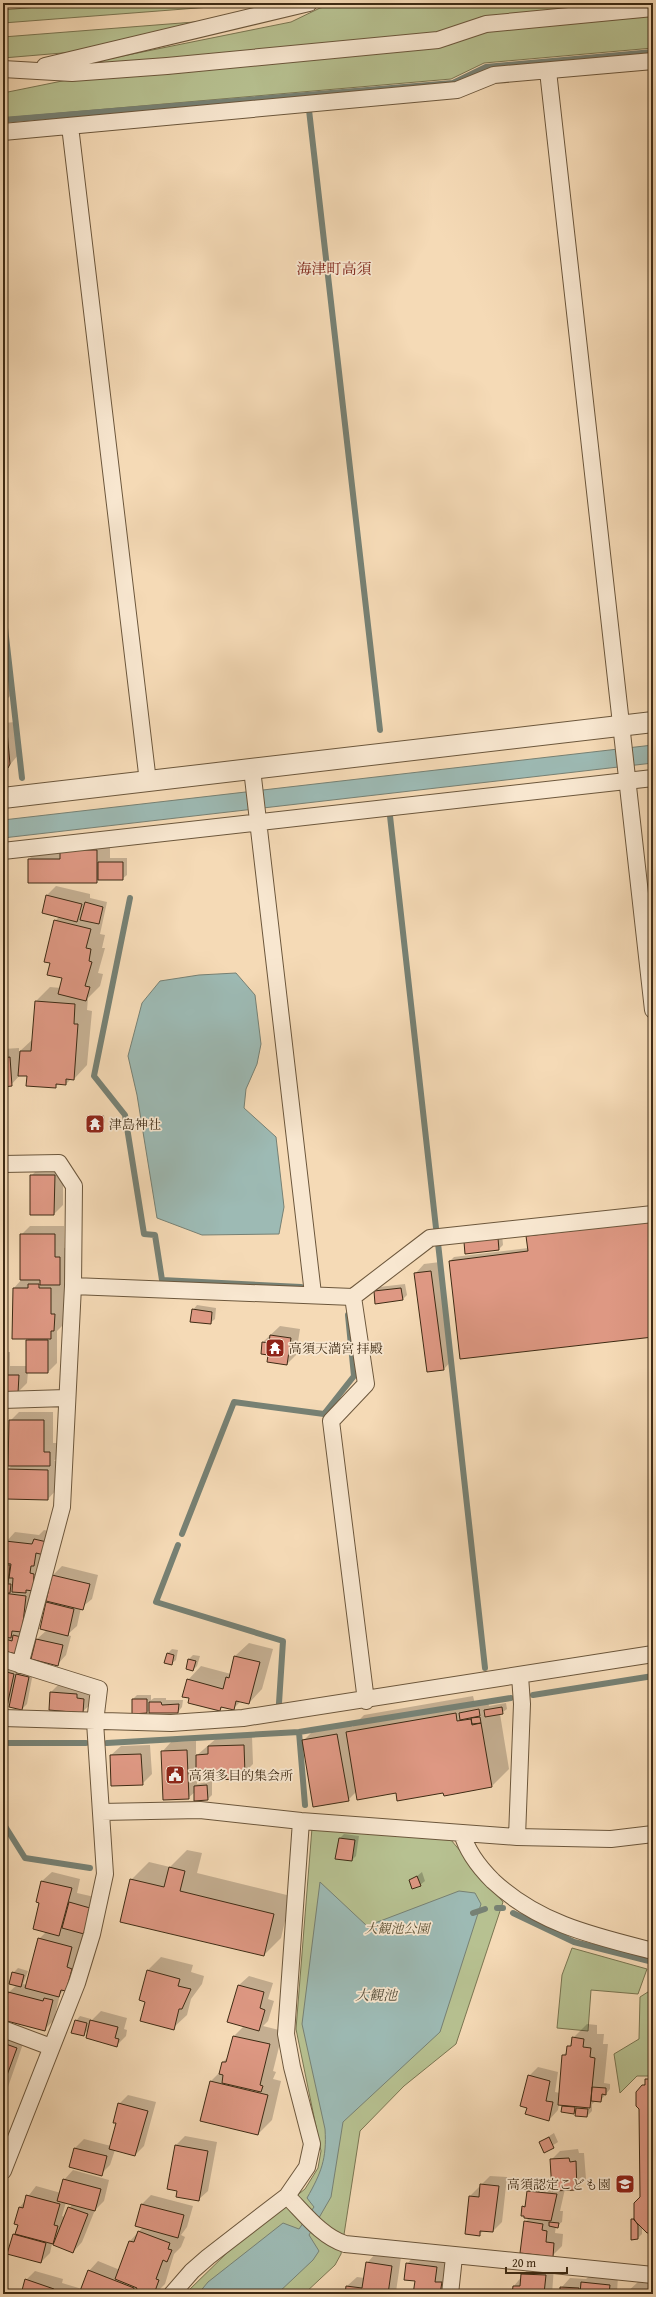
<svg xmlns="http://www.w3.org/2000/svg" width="656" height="2297" font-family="'Gentium Book Plus','Noto Serif JP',serif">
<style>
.green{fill:#b7c191;stroke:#7a7652}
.water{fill:#9dbab4;stroke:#778174}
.shadow{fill:#0003;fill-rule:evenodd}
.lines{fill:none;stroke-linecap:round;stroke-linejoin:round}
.stream{stroke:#778174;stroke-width:6}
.building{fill:#de9883;stroke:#3e2b14}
.minor-casing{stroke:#6c573c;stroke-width:18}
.tertiary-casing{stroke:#6c573c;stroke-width:22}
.minor{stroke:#f8e7d0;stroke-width:16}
.tertiary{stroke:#f8e7d0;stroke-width:20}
.labels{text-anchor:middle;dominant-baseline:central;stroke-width:3.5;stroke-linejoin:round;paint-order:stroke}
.poi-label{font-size:13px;fill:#3e2b14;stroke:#f8e7d0;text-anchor:start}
.park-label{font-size:13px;font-style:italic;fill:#5c5033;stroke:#f8e7d0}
.water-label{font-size:14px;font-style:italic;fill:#564f3c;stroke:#f8e7d0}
.quarter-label{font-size:15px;fill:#7a1f14;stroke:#f8e7d0}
</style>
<rect width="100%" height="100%" fill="#f5dab6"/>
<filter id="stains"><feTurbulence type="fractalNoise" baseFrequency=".005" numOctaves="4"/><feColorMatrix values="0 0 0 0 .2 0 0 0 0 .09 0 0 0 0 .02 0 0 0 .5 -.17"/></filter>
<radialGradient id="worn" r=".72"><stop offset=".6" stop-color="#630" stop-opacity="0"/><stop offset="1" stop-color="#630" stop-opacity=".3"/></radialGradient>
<path class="green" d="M84,3H262L3,23V10Z
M345,3H632L481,17L441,34L63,68L291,22L320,8Z
M653,14V48L484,63L451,79L3,118V93L72,79L167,74L449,45L488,29Z
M207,21L74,52L3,58V37Z
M312,1828L451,1840L503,1902L456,2044L404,2086L360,2131L341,2254L335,2265L304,2294H185L235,2245L305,2189L318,2168L321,2151L296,2029Z
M572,1948L647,1969L638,1994L591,1990L588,2031L557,2028L562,1975Z
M653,1980V2076H637L620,2093L614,2054L639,2039L640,1997L651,1990Z"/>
<path class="water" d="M653,745V763L3,838V820Z
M236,973L255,995L261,1044L257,1064L246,1089L244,1108L276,1137L284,1207L279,1234L202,1235L157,1218L137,1095L128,1056L142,1003L160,981L199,975Z
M320,1882L367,1926L459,1891L475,1893L481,1904L440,2032L343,2122L331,2197L309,2235L319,2251L313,2260L277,2294H198L208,2282L283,2223L299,2229L314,2207L307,2198C321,2173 327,2159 325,2129L302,2024Z"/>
<path class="shadow" d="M3,605L13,693L3,703Z
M3,704H5L6,716L3,720Z
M16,722L19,754L8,767L3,768V723Z
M110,836V858H127V875L122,879H99L96,882L29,859L43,845Z
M56,886L90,894V898L107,902L100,934L105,935L102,948H105L98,973L103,974L100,986L88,998L87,1010L92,1011L87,1065L74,1079H71L66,1084L59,1083L55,1087L28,1075H20L11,1085L3,1086V1049L19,1048V1052L33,1039L36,1001L50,987L61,988L63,977L51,963L55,921L59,917L47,895Z
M104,1115L105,1122L100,1127L92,1121L96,1116Z
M41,1166L63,1167V1205L54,1214L31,1176Z
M3,1167H5V1192L3,1194Z
M653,1217V1336L450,1261L454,1257L528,1248L527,1236L531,1232Z
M30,1226H64V1248H69V1274L64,1279V1300L68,1301L64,1324L57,1331V1363L48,1372H28L27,1383L18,1392H3V1352H10V1366H27V1341L29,1338L14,1288L22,1279L21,1235Z
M502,1234L503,1245L499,1249L466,1253Z
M3,1255H6V1272L3,1274Z
M440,1262L453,1359L444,1369L428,1371L415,1274L424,1264Z
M405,1284L407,1295L402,1300L375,1291L379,1287Z
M197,1305L216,1308L215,1319L210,1323L193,1310Z
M280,1326L300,1329L296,1355L287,1364L269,1354L263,1342Z
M19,1412H53V1443H59V1456L54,1461H57V1489L48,1499L7,1470L12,1465L10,1421Z
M3,1460H6V1469L3,1472Z
M44,1530L56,1533L39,1560L38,1564L43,1565L21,1649L6,1639L9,1636H3V1555L6,1542L15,1532L39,1535Z
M62,1566L98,1575L92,1599L81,1608L77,1626L67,1635L71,1636L66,1655L57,1665L37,1639L47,1630V1603L49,1600L53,1575Z
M249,1643L273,1649L262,1689L249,1703L241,1701L233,1709L223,1706L220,1710L190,1698L188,1680L201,1666L231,1674L235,1656Z
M172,1649L178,1650L176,1660L171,1664L166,1662L168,1653Z
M193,1655L200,1656L197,1666L193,1670L189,1659Z
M3,1661L33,1673L27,1704L22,1709L12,1700L7,1705L3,1704Z
M60,1683L93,1690L92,1703L82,1712L51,1692Z
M137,1695H151V1700L154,1698H166V1700H183L182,1707L178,1712L150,1710L147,1712L133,1699Z
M473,1696L475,1704L488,1702L489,1706L506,1703L507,1709L500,1714L509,1769L492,1786L444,1791H357L348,1800L303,1741L317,1727L351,1721L352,1727L364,1715Z
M252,1736L253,1764L244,1773L238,1778L215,1775H197V1784L212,1781V1795L208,1799L195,1792L188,1798L162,1752L171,1742L196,1741V1756L218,1737Z
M150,1745L152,1774L142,1784L111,1755L121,1746Z
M344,1834L359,1836L356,1856L352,1860L337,1858L340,1838Z
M187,1850L202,1853L197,1873L291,1896L281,1938L264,1955L131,1880L149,1862L170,1867Z
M52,1872L80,1879L77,1893L99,1898L85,1934L79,1976L60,1994L54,2020L44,2030L3,2019V2017L9,1992L17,1985L13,1973L18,1968L28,1971L23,1984L27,1985L39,1939L46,1932L40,1903L42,1881Z
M422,1872L425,1881L420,1885L411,1881Z
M161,1957L193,1965L191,1972L204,1976L202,1984L191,1999L187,2015L173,2028L146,2001L148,1970Z
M249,1976L273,1983L268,1999L274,2001L268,2021L263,2026L283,2031L273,2071L276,2072L273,2079L281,2081L272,2120L258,2134L211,2081L220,2072L223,2062L229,2056L234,2036L244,2026L239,1985Z
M101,2011L127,2018L124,2029L127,2030L126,2036L116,2046L89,2029L83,2035L76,2021L80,2016L91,2019L90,2022Z
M587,2024L597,2025V2034H604L603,2044H608L604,2083L610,2084V2089L601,2100H597L592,2104V2111L587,2116L577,2110L574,2113L563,2107L565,2105L559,2104L558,2110L549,2120L528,2107L529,2076L538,2067L558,2072L555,2092L560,2093L563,2055L568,2051L573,2038Z
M3,2030L25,2038L8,2087L3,2092Z
M653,2072V2232L642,2226V2234L638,2238L632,2220L635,2216L641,2197L643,2086Z
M128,2095L156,2102L144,2146L135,2155L115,2150L110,2165L101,2174L70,2166L75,2148L84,2139L111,2146L117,2123L119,2104Z
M554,2133L558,2142L544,2151L540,2142Z
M185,2136L217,2142L208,2191L198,2200L178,2190L168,2188L176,2145Z
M578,2149L579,2153H584L586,2179L577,2189H565L560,2211H563L562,2222L556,2226L555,2233L563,2234L562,2246L552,2256L525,2222L529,2218L523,2207L527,2203L528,2191L538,2182L552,2184L551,2160L560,2151Z
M73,2170L109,2180L104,2201L95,2210L82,2242L73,2252L57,2239L52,2244L50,2253L41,2262L14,2235L19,2224L20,2207L36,2186L61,2193L64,2180ZM66,2202L72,2204L65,2217L62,2216Z
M490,2176L507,2177L502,2222L493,2231L484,2230L479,2235L470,2196Z
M151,2195L193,2206L187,2227L181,2235L185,2237L181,2247L174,2254L165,2284L155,2294H92L86,2292V2294H22L26,2280L35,2271L63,2279L62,2283L82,2289L89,2271L98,2261L120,2270L130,2241L143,2227L136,2226L142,2204Z
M376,2253L401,2257L396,2292L404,2294H346L347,2286L357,2277L365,2278L367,2263Z
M416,2254L446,2258L444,2273L450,2274L447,2294H414L416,2280L407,2264Z
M531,2265L554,2267L552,2294H513L514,2286Z
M592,2274L618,2276L617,2293L561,2294V2288L570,2278L586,2279Z
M638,2282L653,2283V2294H625Z
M321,2291H330V2294H318Z"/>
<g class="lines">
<path class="stream" d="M309,110L380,730
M3,120L453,83L486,67L653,52
M3,610L22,778
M390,816L436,1228
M130,898L94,1076L125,1115L144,1234L155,1235L162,1280L301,1287
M438,1243L485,1668
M182,1534L234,1402L324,1414L354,1376L348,1315
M178,1545L156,1602L283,1641L279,1703
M533,1695L653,1676
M299,1732L305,1805
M3,1743H86
M107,1743L299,1732L511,1698
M3,1823L25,1858L90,1868
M497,1908H503
M473,1913L485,1909
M513,1913L574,1942L653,1962"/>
</g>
<path class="building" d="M3,731H7L10,764L8,768L3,769Z
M60,850H97V883H28V859H60Z
M98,862H123V880H98Z
M46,895L82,904L77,922L42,913Z
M85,902L103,907L99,924L80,920Z
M54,920L91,929L86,948L91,949L89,961L92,962L85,986L90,987L86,1001L58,994L62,978L47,975L50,963L44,962Z
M35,1001L75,1004L74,1024H78L74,1080L66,1079V1085L56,1084V1088L26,1086L27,1076H18L20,1051H31Z
M10,1057L12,1086L3,1087V1058Z
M100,1119L101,1128L92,1129L91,1121Z
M30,1175H55L54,1215H30Z
M653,1221V1337L460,1359L449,1261L528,1251L526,1236Z
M20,1234H55V1257H60V1285H40V1280H20Z
M498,1238L499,1250L465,1254L464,1242Z
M431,1271L444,1370L427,1372L414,1273Z
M28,1284H39V1288H51V1314H55L54,1331H51V1339H12L13,1288H28Z
M401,1288L403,1300L375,1304L374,1291Z
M192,1309L212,1312L211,1324L190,1322Z
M270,1335L291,1338L287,1365L267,1362L268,1355L261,1354L262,1342L269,1343Z
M26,1340H48V1373H26Z
M3,1356H6L5,1373H3Z
M3,1375H19L18,1393H3Z
M9,1420H44V1452H50V1466H8Z
M6,1469L48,1470V1500L6,1499Z
M34,1539L47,1542L44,1555L36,1553L34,1566H31L30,1573L34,1574L33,1591L26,1590V1593L12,1592L13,1578H9L11,1564L3,1563L5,1541L32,1544Z
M3,1565H10L8,1584H11L10,1593H3Z
M52,1575L90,1584L83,1610L46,1601Z
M3,1593L26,1596L22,1632L12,1631L11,1638L3,1637Z
M46,1602L74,1609L68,1636L40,1629Z
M13,1635L21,1637L17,1654L3,1651L5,1639L12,1641Z
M36,1639L63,1645L58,1666L31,1659Z
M167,1653L174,1655L172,1665L164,1663Z
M234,1656L260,1662L249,1704L236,1701L234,1710L221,1707L220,1711L188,1703L189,1698L182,1697L187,1679L223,1689L226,1677L229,1678Z
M188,1659L196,1661L193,1671L186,1669Z
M3,1671L14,1674L7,1706L3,1705Z
M16,1674L29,1677L22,1710L9,1707Z
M50,1692L77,1694V1698L84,1699L83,1713L49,1710Z
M132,1699H147V1713L132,1714Z
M149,1702H161L162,1705L179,1704L178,1713H149Z
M502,1707L503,1714L485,1717L484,1710Z
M479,1709L480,1716L460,1720L459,1713Z
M456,1713L457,1721L471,1719L472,1725L481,1723L492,1787L444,1796L443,1793L397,1801L396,1793L357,1800L346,1732Z
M480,1717L481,1723L472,1724L471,1718Z
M337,1734L349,1801L313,1807L302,1740Z
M244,1745L245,1774L238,1775V1779L214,1780V1776H196V1755L208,1754V1746Z
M187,1750L189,1799L163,1800L161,1751Z
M141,1754L143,1785L111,1786L110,1755Z
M207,1785L208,1800L194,1801V1786Z
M339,1838L355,1840L352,1861L335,1859Z
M169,1867L185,1871L180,1891L274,1914L264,1956L120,1922L130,1879L164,1887Z
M417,1876L421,1886L412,1889L409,1880Z
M41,1881L72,1888L59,1936L33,1929L39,1903L36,1902Z
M69,1902L90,1908L84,1934L62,1928Z
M38,1938L72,1947L67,1967L72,1969L66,1991L61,1990L59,1997L25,1988Z
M147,1970L180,1979L178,1986L191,1989L182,2009H179L174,2030L140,2021L145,2002L139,2000Z
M12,1972L24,1975L21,1987L9,1984Z
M238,1985L264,1992L260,2008L265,2010L259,2031L227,2022Z
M8,1992L43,2001L44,1998L53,2000L45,2031L3,2020Z
M75,2020L87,2023L84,2036L71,2033Z
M90,2020L118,2027L115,2038L119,2039L117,2047L86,2038Z
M233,2036L270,2044L260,2085L263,2086L261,2092L222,2083L223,2075L219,2074L222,2062H226Z
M572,2037L584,2039L583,2047L591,2048L590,2057L595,2058L590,2108L558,2105L562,2055H566L567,2046H571Z
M3,2043L17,2048L3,2086Z
M528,2075L550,2081L546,2101L553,2102L549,2121L525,2114L527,2108L520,2106Z
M645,2079H653V2233H647L634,2220V2203L640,2197L639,2109L636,2106V2092L642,2085H645Z
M210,2081L268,2095L258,2135L200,2121Z
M592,2087L606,2088V2095L602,2094L601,2102L591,2101Z
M118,2103L148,2111L135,2156L109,2149L116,2123H113Z
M562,2106L575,2107L574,2114L561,2112Z
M576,2108L588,2109L587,2117L575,2116Z
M549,2137L554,2148L544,2153L539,2142Z
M175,2145L208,2151L199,2201L176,2197L177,2191L167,2189Z
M74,2148L107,2156L102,2176L69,2167Z
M569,2158L570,2162L576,2161L577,2190L552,2191L550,2159Z
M63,2179L101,2189L95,2211L57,2201Z
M480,2184L499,2186L493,2232L480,2231V2236L465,2234L469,2196L479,2197Z
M527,2191L557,2194L551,2221L524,2218V2216H521L522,2206L525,2207Z
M26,2195L60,2204L54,2225L58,2226L53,2244L15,2234L18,2225L14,2224L19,2207L23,2208Z
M141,2204L184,2215L178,2238L135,2226Z
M68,2207L88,2214L73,2253L53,2245Z
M631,2219H634L638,2225V2239L631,2240Z
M524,2221L543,2224L542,2230L547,2231L546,2242L554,2243L553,2257L520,2253Z
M549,2222L559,2223L558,2228L549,2226Z
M138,2231L170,2243L168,2249L172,2250L167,2262L163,2260L156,2279L159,2280L154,2294H138L135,2293L137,2288L115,2279L129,2241L134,2242Z
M13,2234L46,2243L41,2263L7,2254Z
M366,2262L392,2266L388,2294H345L346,2286L362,2288Z
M406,2263L437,2267L435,2282H442L440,2294H413L415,2281L404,2280Z
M88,2270L134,2288L132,2294H89L80,2291Z
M521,2274L546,2275L544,2294H512L513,2286H520Z
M25,2279L54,2289L53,2294H21Z
M581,2282L610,2285L609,2294H580Z
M560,2287L579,2288V2294H560Z"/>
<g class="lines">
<g class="minor-casing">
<path id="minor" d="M45,66L309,3
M3,69L72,73L167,66L438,40L486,24L653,8
M548,71L653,1010
M70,126L148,782
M3,132L457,90L494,75L653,61
M252,769L313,1294
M3,851L653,778
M3,1164L59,1163L74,1186L73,1286L62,1507L20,1665
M73,1286L353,1297L430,1238L653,1214
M353,1297L366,1384L331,1421L366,1701
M3,1400L66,1398
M3,1659L99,1689L95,1722L105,1874L92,1934L77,1983L3,2171
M3,1718L171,1723L243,1718L653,1654
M101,1812L200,1810L301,1821L517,1837L611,1839L653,1834
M462,1833C467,1852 479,1867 493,1881C539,1924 594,1936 653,1951
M517,1837L522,1704L520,1676
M3,2029L51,2047
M287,2196C304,2213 322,2237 345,2244L653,2275
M172,2294L192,2271L208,2257L287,2196L307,2167L312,2144L292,2067L286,2034L301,1821
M450,2294L454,2257"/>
</g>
<g class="tertiary-casing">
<path id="tertiary" d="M3,798L653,722"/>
</g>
<use href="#minor" class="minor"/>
<use href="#tertiary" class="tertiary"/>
</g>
<defs>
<g id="temple-square" transform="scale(1)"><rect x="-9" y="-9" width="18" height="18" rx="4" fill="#8f2418" stroke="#f8e7d0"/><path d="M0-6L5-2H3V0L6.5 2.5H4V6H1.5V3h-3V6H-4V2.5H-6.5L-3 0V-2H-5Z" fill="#fff"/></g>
<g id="civic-square" transform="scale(1)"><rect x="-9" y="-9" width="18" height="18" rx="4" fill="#8f2418" stroke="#f8e7d0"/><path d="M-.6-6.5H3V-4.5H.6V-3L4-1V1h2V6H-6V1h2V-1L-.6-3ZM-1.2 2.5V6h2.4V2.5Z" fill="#fff"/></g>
<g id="school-square" transform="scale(1)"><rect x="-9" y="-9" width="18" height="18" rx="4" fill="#8f2418" stroke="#f8e7d0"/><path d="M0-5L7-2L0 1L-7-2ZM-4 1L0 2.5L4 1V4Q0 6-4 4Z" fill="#fff"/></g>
</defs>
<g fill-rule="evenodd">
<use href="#temple-square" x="95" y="1124"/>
<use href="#temple-square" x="275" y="1348"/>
<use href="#civic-square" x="175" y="1775"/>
<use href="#school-square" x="625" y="2184"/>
</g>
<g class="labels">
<g class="poi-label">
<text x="109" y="1124">津島神社</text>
<text x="289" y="1348">高須天満宮 拝殿</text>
<text x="189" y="1775">高須多目的集会所</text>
<text x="611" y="2184" text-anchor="end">高須認定こども園</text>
</g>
<g class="park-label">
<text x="397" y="1928">大観池公園</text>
</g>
<g class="water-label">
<text x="376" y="1995">大観池</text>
</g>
<g class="quarter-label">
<text x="334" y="268">海津町高須</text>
</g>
</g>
<rect width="656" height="2297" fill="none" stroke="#f5dab6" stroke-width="16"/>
<rect x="4" y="4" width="648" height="2289" fill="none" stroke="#3e2b14" stroke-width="2"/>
<rect x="8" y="8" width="640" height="2281" fill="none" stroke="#3e2b14"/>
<path d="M506 2267v6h61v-6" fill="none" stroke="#3e2b14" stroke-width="2"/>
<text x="512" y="2267" font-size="12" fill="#3e2b14" stroke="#f8e7d0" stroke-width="3" paint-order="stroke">20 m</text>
<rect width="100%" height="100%" filter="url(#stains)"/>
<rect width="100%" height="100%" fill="url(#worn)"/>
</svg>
